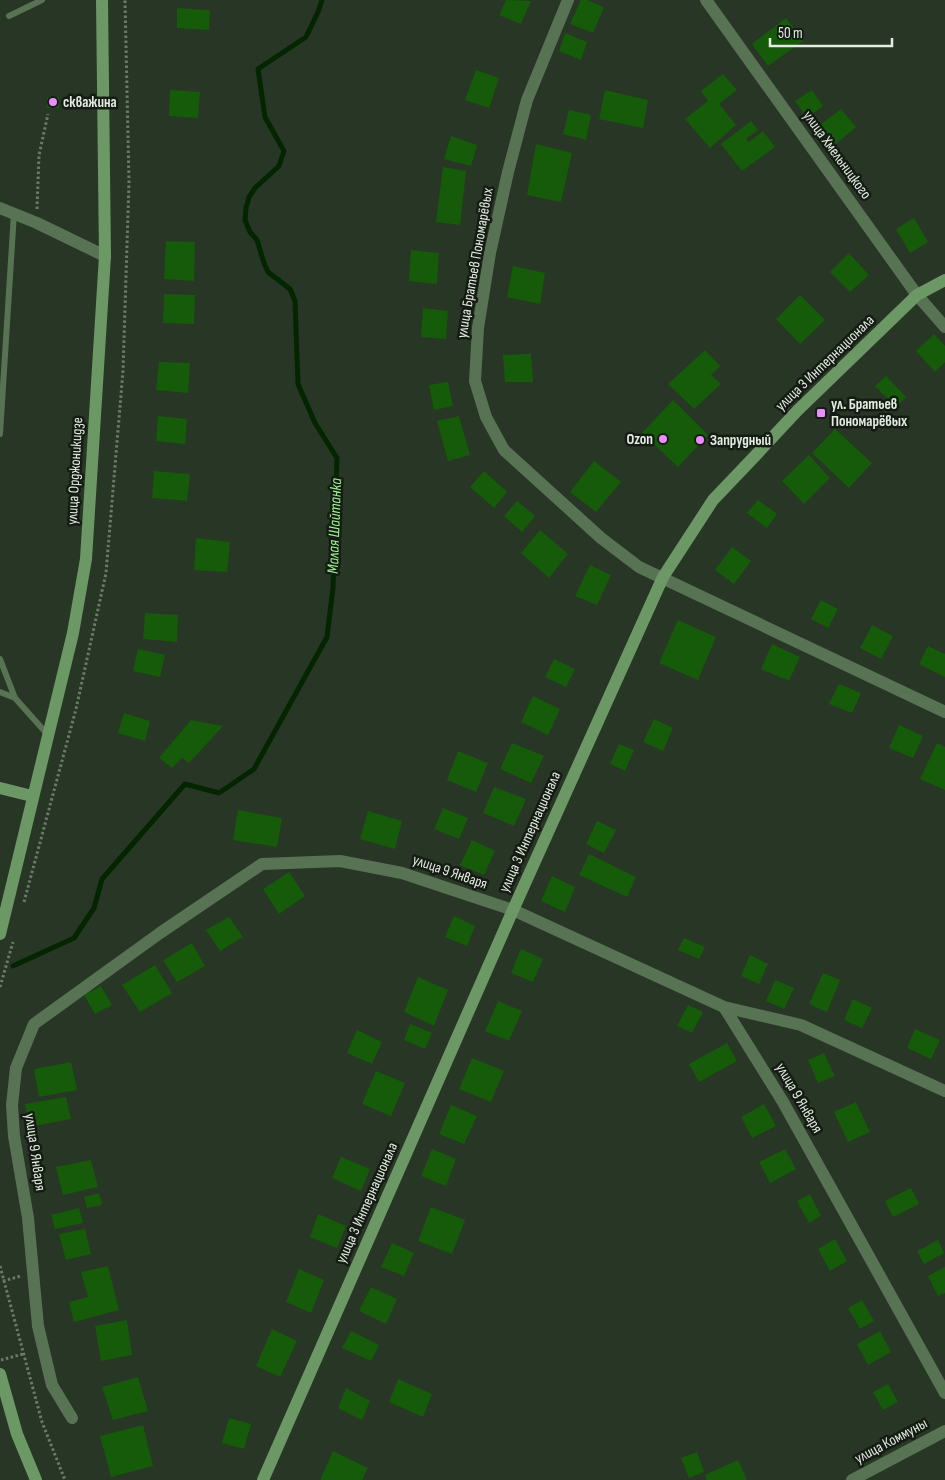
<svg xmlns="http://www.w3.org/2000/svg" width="945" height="1480" font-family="'Sofia Sans Condensed',sans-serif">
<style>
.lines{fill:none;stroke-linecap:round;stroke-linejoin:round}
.stream{stroke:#032600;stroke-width:5}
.building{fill:#155b09}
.path{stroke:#6d7a6b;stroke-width:3;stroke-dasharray:2.5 2.5;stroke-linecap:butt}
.lane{stroke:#587354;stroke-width:6}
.street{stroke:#587354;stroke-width:12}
.secondary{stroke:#6c9865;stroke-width:12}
.poi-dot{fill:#eb8dfc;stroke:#151c14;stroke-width:2}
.labels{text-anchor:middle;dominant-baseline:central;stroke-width:5;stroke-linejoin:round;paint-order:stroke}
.poi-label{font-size:15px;font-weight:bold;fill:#e2ece0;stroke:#151c14;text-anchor:start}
.street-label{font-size:15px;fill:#e2ece0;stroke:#151c14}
.water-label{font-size:16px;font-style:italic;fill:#9cf48f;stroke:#151c14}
</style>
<rect width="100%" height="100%" fill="#283625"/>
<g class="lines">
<path class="stream" d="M13,966L74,938L94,908L102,879L185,784L219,793L254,769L327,637L333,588L337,458L315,423L298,384L295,301L290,289L268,272L264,263L257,240L250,232L245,220L246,208L249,197L255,188L279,166L284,151L265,117L258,69L306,37L318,12L322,0"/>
</g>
<path class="building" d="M506,0L531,1L521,24L499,15Z
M581,0H587L604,7L593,33L570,24Z
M177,8L210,10L209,30L177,28Z
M786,18L803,41L768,66L752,44Z
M565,33L587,42L581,60L559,51Z
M476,70L499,78L489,108L465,100Z
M723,74L737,90L719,104L736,125L710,148L685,119L708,101L701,91Z
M170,90L200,92L198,118L169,116Z
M605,90L648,100L643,128L599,119Z
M812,90L823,106L807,118L795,101Z
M47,97H59V108H47Z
M841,109L856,127L831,148L815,129Z
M569,110L591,115L586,140L563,134Z
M751,121L758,130L746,139L749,142L763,131L775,147L742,171L721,144Z
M451,136L477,145L471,166L444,159Z
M536,144L572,153L561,202L527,195Z
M443,167L466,171L460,225L436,222Z
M914,218L928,242L910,253L896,229Z
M166,241L195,242L194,281L164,279Z
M411,250L439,253L437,284L409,281Z
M849,253L869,275L850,292L830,272Z
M513,266L545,273L540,304L507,297Z
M164,294L195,295L194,324L163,323Z
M800,295L825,320L800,344L776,319Z
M423,308L448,311L446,339L421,337Z
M934,334L945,346V362L935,372L916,351Z
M705,350L720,366L711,375L721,384L694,409L668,384Z
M531,354L533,382H505L503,355Z
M159,362L190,363L188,393L156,390Z
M886,376L906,397L896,407L875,386Z
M448,382L453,406L434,410L429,385Z
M673,400L708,435L678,467L642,433Z
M158,416L187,419L185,444L156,441Z
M459,416L470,455L448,461L437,421Z
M835,429L872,463L849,488L812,453Z
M809,455L830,478L804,504L782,481Z
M594,461L621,482L596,512L570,492Z
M154,471L190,474L187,501L152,498Z
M484,471L507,492L494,508L470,487Z
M758,500L777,514L767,528L747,513Z
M517,501L535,516L522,532L504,516Z
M540,530L568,554L549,578L521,553Z
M196,538L230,542L227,572L194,570Z
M732,547L751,561L734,584L715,570Z
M590,565L611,575L597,605L575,596Z
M821,600L838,609L828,628L811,619Z
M145,613L178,615L177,642L143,639Z
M678,620L716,637L698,680L659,663Z
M872,625L893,636L881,659L860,648Z
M772,644L800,657L789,681L761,669Z
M928,646L945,654V677L919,664Z
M138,649L165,655L160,677L133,671Z
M554,659L575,669L566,687L545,677Z
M839,684L861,693L852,713L829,704Z
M533,696L560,709L548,735L521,722Z
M124,713L150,721L145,741L118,733Z
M654,719L673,728L663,751L643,742Z
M191,720L223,726L189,763L182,758L172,768L159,758Z
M899,725L923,736L913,758L889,748Z
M512,743L544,756L531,783L500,769Z
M937,743L945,747V790L920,779Z
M619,744L634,750L625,771L610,764Z
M458,751L488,763L476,792L447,780Z
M494,787L526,799L514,826L483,813Z
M443,808L468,818L459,839L434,829Z
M238,810L282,818L277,847L233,840Z
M368,811L402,821L395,849L360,839Z
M597,821L616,830L604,853L586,844Z
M472,840L495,851L484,875L460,865Z
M589,854L636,877L627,897L579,875Z
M289,872L305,896L279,914L263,889Z
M552,876L575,887L565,912L541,901Z
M454,916L475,926L467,946L445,937Z
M229,917L243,937L220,951L206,930Z
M684,938L705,947L699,959L678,950Z
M192,943L205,966L177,982L163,960Z
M521,949L543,959L533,982L511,973Z
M750,955L768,964L759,984L741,976Z
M155,965L172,993L140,1012L122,985Z
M823,973L840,980L827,1012L809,1004Z
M418,977L448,990L434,1026L404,1012Z
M775,980L794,988L784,1009L766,1001Z
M101,986L112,1005L95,1014L84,995Z
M853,999L872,1008L862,1028L844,1020Z
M498,1001L522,1011L509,1041L485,1031Z
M688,1005L703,1012L692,1033L677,1026Z
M410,1024L432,1033L425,1049L404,1040Z
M915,1029L940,1040L931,1059L907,1048Z
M357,1030L382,1042L372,1064L347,1053Z
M727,1043L737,1061L699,1082L689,1064Z
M824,1053L835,1076L818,1083L808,1060Z
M472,1058L504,1071L491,1102L459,1089Z
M71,1062L77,1090L39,1097L34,1069Z
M376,1071L405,1083L391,1116L362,1104Z
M66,1097L71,1119L29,1127L25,1104Z
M856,1102L870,1132L848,1142L834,1112Z
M764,1104L776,1126L752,1138L741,1117Z
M451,1105L477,1116L464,1144L439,1134Z
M432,1149L456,1159L446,1186L421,1176Z
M785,1149L796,1169L770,1183L759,1162Z
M341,1157L370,1169L361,1191L332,1178Z
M91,1160L98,1187L63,1195L56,1167Z
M911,1188L919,1204L893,1217L885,1201Z
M99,1193L102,1205L87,1208L84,1197Z
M810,1194L821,1216L809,1223L797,1201Z
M431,1207L465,1220L452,1254L418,1241Z
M79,1208L83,1223L55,1229L51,1215Z
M318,1214L346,1226L337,1248L310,1237Z
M85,1229L91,1254L66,1260L59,1234Z
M835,1239L847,1261L830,1271L818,1249Z
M938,1240L944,1253L924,1264L917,1251Z
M392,1243L414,1253L404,1276L381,1267Z
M108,1266L119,1310L74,1322L69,1302L88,1297L81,1272Z
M945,1267V1293L938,1296L928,1276Z
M299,1269L324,1280L311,1313L286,1302Z
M371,1287L397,1299L386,1324L359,1311Z
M862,1300L874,1321L860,1329L848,1308Z
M127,1320L132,1355L101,1361L95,1326Z
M272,1329L297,1341L280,1377L256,1366Z
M351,1331L379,1345L371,1361L342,1348Z
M880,1331L891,1352L868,1365L857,1344Z
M138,1377L148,1411L113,1420L102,1387Z
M398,1379L432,1394L423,1417L389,1402Z
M888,1384L898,1402L883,1410L873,1392Z
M346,1388L370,1401L362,1420L338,1408Z
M229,1418L251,1424L244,1449L222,1443Z
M143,1425L153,1466L111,1477L100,1436Z
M333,1451L368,1468L362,1480H320Z
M697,1452L704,1472L689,1478L681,1458Z
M738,1460L747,1480H707L705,1475Z"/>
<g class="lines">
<path class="path" d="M37,209L39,155L48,114
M24,902L76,709L106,573L123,371L129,182L125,0
M0,987L13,942
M0,1266L42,1422L65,1480
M3,1281L21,1276
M1,1360L23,1354"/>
<path class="lane" d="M9,16L42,0
M0,434L14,213
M0,659L15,698L48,735
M0,692L15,698"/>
<path class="street" d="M568,0L527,100L508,172L490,253L478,328L475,381L486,417L504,450L601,538L639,567L945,712
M706,0L917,295L945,327
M0,208L37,223L105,256
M724,1007L801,1025L945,1091
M72,1418L52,1385L38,1326L28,1218L14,1136L12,1105L16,1068L34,1024L160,933L262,864L340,861L402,873L513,910L724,1007L783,1102L945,1393
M852,1480L945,1431"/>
<path class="secondary" d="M0,788L32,796
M0,934L73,633L86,559L105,256L102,0
M0,1374L17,1434L36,1480
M263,1480L513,910L663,577L713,500L755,456L798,410L917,295L945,280"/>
</g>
<g class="poi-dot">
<circle cx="53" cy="102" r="5"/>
<rect x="816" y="408" width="10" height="10" rx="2.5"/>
<circle cx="663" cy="439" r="5"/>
<circle cx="700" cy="440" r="5"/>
</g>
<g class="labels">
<g class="poi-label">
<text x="63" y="102">скважина</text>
<text x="831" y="404">ул. Братьев<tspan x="831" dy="17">Пономарёвых</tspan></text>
<text x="653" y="439" text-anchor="end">Ozon</text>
<text x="710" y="440">Запрудный</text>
</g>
<g class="street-label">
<text transform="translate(837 155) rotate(54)">улица Хмельницкого</text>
<text transform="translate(475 263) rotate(-80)">улица Братьев Пономарёвых</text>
<text transform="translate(825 363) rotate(-44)">улица 3 Интернационала</text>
<text transform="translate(75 471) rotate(-87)">улица Орджоникидзе</text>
<text transform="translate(530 832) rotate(-66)">улица 3 Интернационала</text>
<text transform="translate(450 872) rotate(19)">улица 9 Января</text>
<text transform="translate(799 1098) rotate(60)">улица 9 Января</text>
<text transform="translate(35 1152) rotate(82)">улица 9 Января</text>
<text transform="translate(367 1203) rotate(-66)">улица 3 Интернационала</text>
<text transform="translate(891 1441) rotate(-28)">улица Коммуны</text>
</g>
<g class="water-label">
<text transform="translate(335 526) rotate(-88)">Малая Шайтанка</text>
</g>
</g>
<path d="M770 38v8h122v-8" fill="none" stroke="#e2ece0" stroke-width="2.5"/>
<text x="778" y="38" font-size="15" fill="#e2ece0" stroke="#151c14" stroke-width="4" paint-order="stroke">50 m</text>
</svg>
